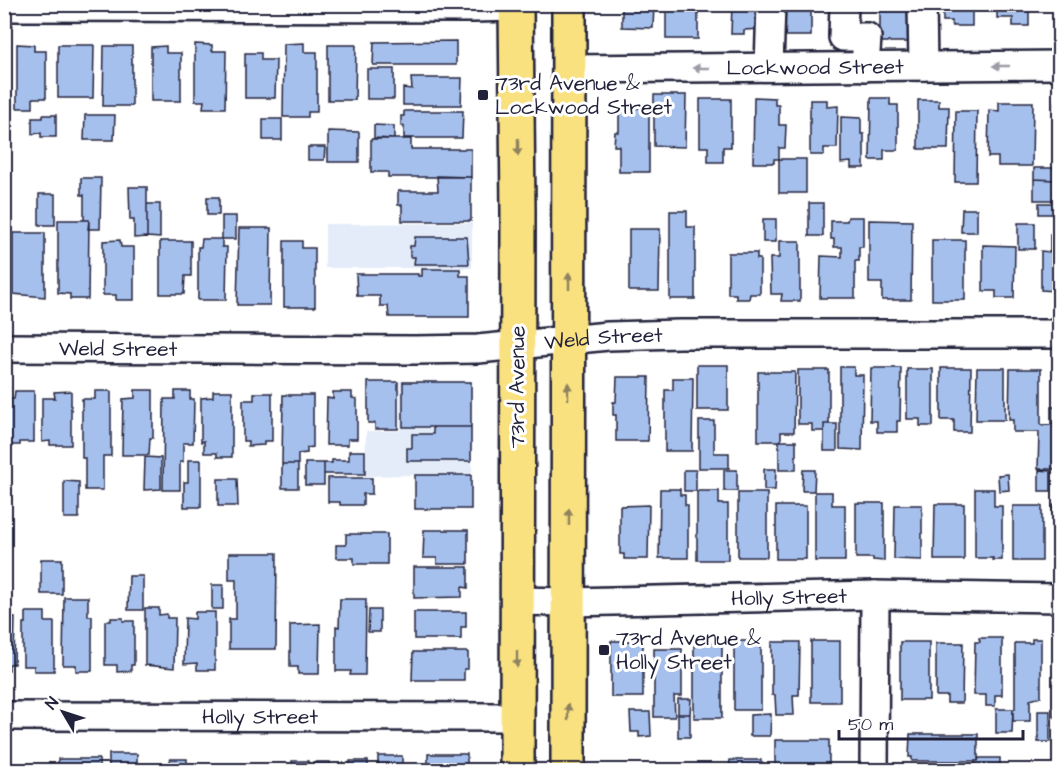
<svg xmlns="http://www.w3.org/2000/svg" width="1064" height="775" font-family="'Architects Daughter',sans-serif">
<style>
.built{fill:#e4ecfa}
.building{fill:#a6c0ed;stroke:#22223b;stroke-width:1.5}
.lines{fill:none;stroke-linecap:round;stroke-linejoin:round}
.minor-casing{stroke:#22223b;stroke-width:32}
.major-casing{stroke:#22223b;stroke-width:38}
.minor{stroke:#fff;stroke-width:27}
.major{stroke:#fae180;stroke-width:33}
.oneway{fill:#9c9ca7}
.oneway2{fill:#8e825e}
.poi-dot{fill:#22223b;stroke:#fff;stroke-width:2}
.labels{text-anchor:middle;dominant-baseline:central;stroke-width:6;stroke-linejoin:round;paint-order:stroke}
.street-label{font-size:21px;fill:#22223b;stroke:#fff}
.poi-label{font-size:21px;fill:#22223b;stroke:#fff;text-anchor:start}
</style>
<rect width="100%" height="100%" fill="#fff"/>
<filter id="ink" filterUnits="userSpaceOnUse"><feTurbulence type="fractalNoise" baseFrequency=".0167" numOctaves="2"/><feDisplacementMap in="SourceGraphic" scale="12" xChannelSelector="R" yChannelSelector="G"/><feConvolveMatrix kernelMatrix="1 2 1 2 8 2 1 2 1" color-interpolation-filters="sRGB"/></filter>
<g filter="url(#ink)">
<path class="built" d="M472,223V268H325V224Z
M400,381H472V474L365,476L366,431H400Z"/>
<path class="building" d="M622,4H654L653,28L622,27Z
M666,4H698V39H666Z
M732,4H761V29L744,30V34H731Z
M777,4H811V36H777Z
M880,4H915V42H880Z
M943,4H972V26H952V21H943Z
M997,4H1029V26H1013V18H997Z
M456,41V65H373L374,42Z
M304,43V52H317V112H308V117H283L284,44Z
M17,44L34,45V51H46V98H33V108H17Z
M195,44L212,45V51H226L225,108H203L204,101H195Z
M58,45H94L93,98H58Z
M328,45H356L355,100H328Z
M104,46H132V106H103Z
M166,46V53H181V101H151V47Z
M245,53H261V60H276L275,98H245Z
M367,69H394V99H367Z
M411,78H462L461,105H403V88L412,89Z
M654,95H686L685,147L654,146Z
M754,97L775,98V105H779V125H786L785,148H779V159H774V163H753Z
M4,98H11V147H4Z
M871,98H890V105H898V150H884V160H870Z
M700,99H731V147H723V162H708V147H700Z
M810,100H827V107L838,106L837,148H824V155H810Z
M918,100H939V107H949L948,149H918Z
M999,102H1033L1032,166H998V157H988L989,110L999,111Z
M1055,102H1060V196H1055Z
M619,108H649V172H619V146H614L615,132H619Z
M404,111H463L462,138H404V126H401V116H404Z
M956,111H977L976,182H955Z
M43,115H56V137H41V133L32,134V118H43Z
M85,115H115L114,140H84Z
M841,117L861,118V134H864V168H851V162L841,163Z
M263,119H282V140H263Z
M374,125L394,126V139L374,138Z
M328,131L359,132V162H328Z
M371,139H411V149H471V177H388V172H371Z
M308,147H325L324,160H308Z
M779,159H806V193H779Z
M1034,168H1055V180L1034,179Z
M437,176L471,177V221H402V205H398V191H438Z
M81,178H101L100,229H88L89,220H84V195H81Z
M1034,179L1055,180L1054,200H1034Z
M129,187H147V237L134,238V220H130Z
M39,194H55V225H39Z
M207,197H219V215H207Z
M809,203H823V236H809Z
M1039,203H1053V214H1039Z
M147,204H160V238L147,237Z
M962,209H977V232H961Z
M670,211H687V227H695V299H670Z
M222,216H236V239H222Z
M848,217H863V247H859V261H855V298H820L821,256L842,257V247H834V239H831V221H847Z
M763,219H776V242H763Z
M58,220H89L88,299H70V294L58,293Z
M869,220L912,221L911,300H882V283H869Z
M1018,223H1035V249H1018Z
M239,228H271L270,305H237Z
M629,229H660L659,291H629Z
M13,233H45V297L13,294Z
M1050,234H1060V286H1055V291L1041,290V251L1050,252Z
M415,237H467L469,264H414L415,257H410V246H414Z
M202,239H222V247H227L226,300H198V247H201Z
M120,240L121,247H134V300H116V295H103V241Z
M932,240H965V300H932Z
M160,241H191V276H185L184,294H160Z
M284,241H302V248H315V307H284Z
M779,241H800V301H781L782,294H771L770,258H779Z
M983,245L1015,246L1014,298H996V291H983Z
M728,253H757V259H760V294H750L749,299H736V294H728Z
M422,269H460V276H469V317H389L388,306H380V296H357L356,274H418V276H422Z
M697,365H728V410H697Z
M840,367H854V375H863L862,450L840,449Z
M871,368H901L900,421H897V432H877V421H870Z
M941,368H971L970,432H954V420H941Z
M977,368H1005V420H976Z
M907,369H933V426H920V419H907Z
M1010,369H1041V425L1060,424L1059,469H1038L1039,432H1013V420H1009Z
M798,370H829V424H824V431H812V424H798Z
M758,372H795L794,432H781V441H758Z
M617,377H649L648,441H616V415H613V402H616Z
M673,378H693L692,451H665V390H673Z
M368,382H398V429H375V423H368Z
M403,382H471V427H403Z
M135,390H153V438H150L149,455H122L123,399L135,398Z
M15,391H34V442H20V445H9V442H4V399H14Z
M71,391V445H50V441L42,442V398H55L54,392Z
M95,391H111V456H103V490H85V458H82V399H95Z
M175,391H190V399H194L193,443H183V462H180V490H163L164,399H175Z
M213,391H232V457H217V453H204V441L201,442V398L213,397Z
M333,392H352V398L357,399V439H348V445H326L327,398L333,399Z
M254,393H272V441H264V445L248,446V441H243V400H254Z
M283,395H313V447L307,448V453L298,454V464H282Z
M1051,407H1060V424H1051Z
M699,421H714V453H729V468H699Z
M824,424H837V451H824Z
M433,427H471V461H407V448H412V434H433Z
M779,441H796V470H779Z
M349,451H365V474H324V463H332V460H349Z
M145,457L161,458V489L144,490Z
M188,460H201V507H184V482H188Z
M305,463H324V485H305Z
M282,464H298V488H282Z
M764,469H776L775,490H764Z
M684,470H696V491H684Z
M724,470H737V491H724Z
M803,470H815L814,491H802Z
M1039,470L1051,471V491H1039Z
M1008,474L1009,490L999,491L998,475Z
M415,475H471V509H415Z
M328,478H372V494H363V505H340V502H328Z
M218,479H237L238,506H218Z
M64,481L79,482V518H64Z
M660,489H680V495H685V505H688V558H659Z
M975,489H994V506H1002V560H992L993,558H975Z
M697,491H719V504H728V560H697Z
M815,492H832V505H845V561H815Z
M738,493H767V557H738Z
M856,503H884V561L873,560V558H856Z
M935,504H964V560H934Z
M649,505L648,559H624V554H620V506Z
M895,505H922V560L894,559Z
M1053,505H1060V559H1053Z
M776,506H806V559H776Z
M1013,506H1042V561H1013Z
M424,530H468V564H437V558H423Z
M346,534H387V564H354V558H336V545H346Z
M229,553H277L276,649H229V619H236V580H229Z
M41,559H62V594H41Z
M414,567H468V588L462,587V597L414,598Z
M129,576H143V610H128Z
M212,585H223V609H212Z
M64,597H88V616H92V671H76V665H63Z
M340,599H366L365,675H350L351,671H336V626L339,627Z
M4,602H7V618H15L14,664H9V670H4Z
M145,608H159V615L167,614V618H175L174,668L145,665Z
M369,610H380V632H368Z
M26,612H45V622H54V671H34V666H23V623H26Z
M195,612H215V670H197V663L184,664L185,618L195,619Z
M414,612H466V627H461V639H414Z
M111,618H123V621H134V665H131V671L117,672V665H105V621H111Z
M320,624L319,674H298V667H290V625Z
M979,638H1002V695H995V706H986V695H974L975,642H980Z
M1032,639H1041V697L1030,700V721H1013V709H1015V643H1032Z
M611,641H643V697H611Z
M734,641H761V710H734Z
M811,641H840V702H811Z
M772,642H800L799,695H793L794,715H776L775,695H772Z
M900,642H929V700H900Z
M694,643H722V718H694Z
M936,643H963L962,703H947V696H936Z
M1055,644H1060V717H1054Z
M654,649H682V696H674L675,717H654Z
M413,652H468V669H464V680H412Z
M678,699H691L690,714H678Z
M996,709H1013L1012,733H996Z
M1038,711H1050V742H1038Z
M630,712H650L651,736L639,737V732H631Z
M678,714H690V737H678Z
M771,714L770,736H750V715Z
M910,734H978V761H912V757H909Z
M775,740H829V766H775Z
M109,754H137V770H109Z
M428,754H467V770H423V766H428Z
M378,756H402V770H378Z
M979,758H1000V770H975V761H978Z
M58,759H99V770H58Z
M170,759H187V767H199L198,770H170Z
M730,760H761V770H729Z
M292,761H308V770H282V767H292Z
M350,761H368V770H343H350Z
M313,762H330V770H313Z"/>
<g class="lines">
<g class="minor-casing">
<g id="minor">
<path d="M844,4L843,37H867L865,67"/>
<path d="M922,4L923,66"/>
<path d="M4,7L473,8L516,7"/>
<path d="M769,67L771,4"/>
<path id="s1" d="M569,69L1060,65"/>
<path id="s2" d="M4,348L415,350L478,349L608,336L680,334H1060"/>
<path id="s3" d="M517,601L569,602L875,595L1060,598"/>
<path id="s4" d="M4,716L517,717"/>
<path d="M874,770L875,595"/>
</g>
</g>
<g class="major-casing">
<path id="major" d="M516,4L518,212L517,770
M568,770L569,4"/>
</g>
<use href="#minor" class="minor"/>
<use href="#major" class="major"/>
</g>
<defs><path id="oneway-solid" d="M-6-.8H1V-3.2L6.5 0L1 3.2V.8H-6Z" transform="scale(1.5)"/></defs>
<g class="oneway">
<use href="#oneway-solid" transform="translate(1001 66) rotate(180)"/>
<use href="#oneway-solid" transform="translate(701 68) rotate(180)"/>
</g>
<g class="oneway2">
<use href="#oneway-solid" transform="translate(518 147) rotate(90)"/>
<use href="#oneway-solid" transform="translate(569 281) rotate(-90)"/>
<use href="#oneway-solid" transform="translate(568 391) rotate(-90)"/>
<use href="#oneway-solid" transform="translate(569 517) rotate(-90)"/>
<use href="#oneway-solid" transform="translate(517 659) rotate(90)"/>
<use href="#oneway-solid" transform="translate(568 712) rotate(-90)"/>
</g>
</g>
<g class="poi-dot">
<rect x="477" y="89" width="12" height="12" rx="3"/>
<rect x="598" y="644" width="12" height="12" rx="3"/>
</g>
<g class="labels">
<g class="street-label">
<text stroke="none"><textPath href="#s1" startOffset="246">Lockwood Street</textPath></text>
<text stroke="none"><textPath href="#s2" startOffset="600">Weld Street</textPath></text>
<text stroke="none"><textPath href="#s2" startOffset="114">Weld Street</textPath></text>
<text transform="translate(517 387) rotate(-90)">73rd Avenue</text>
<text stroke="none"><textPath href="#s3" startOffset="272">Holly Street</textPath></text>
<text stroke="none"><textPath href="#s4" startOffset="256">Holly Street</textPath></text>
</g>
<g class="poi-label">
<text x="495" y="83">73rd Avenue &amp;<tspan x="495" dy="24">Lockwood Street</tspan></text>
<text x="616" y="638">73rd Avenue &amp;<tspan x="616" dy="24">Holly Street</tspan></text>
</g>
</g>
<rect width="1064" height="775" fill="none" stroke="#fff" stroke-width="24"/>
<rect x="12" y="12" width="1040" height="751" fill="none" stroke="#22223b" stroke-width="2" filter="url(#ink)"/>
<g transform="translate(63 712) rotate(309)" stroke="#ffffff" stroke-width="4.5" paint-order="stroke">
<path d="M0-4.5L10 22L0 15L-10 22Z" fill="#22223b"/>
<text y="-9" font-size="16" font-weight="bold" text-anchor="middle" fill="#22223b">N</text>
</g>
<path d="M839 730v9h184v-9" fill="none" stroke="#22223b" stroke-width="3"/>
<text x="848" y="730" font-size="18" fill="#22223b" stroke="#ffffff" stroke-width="4.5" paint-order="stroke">50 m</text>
</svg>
